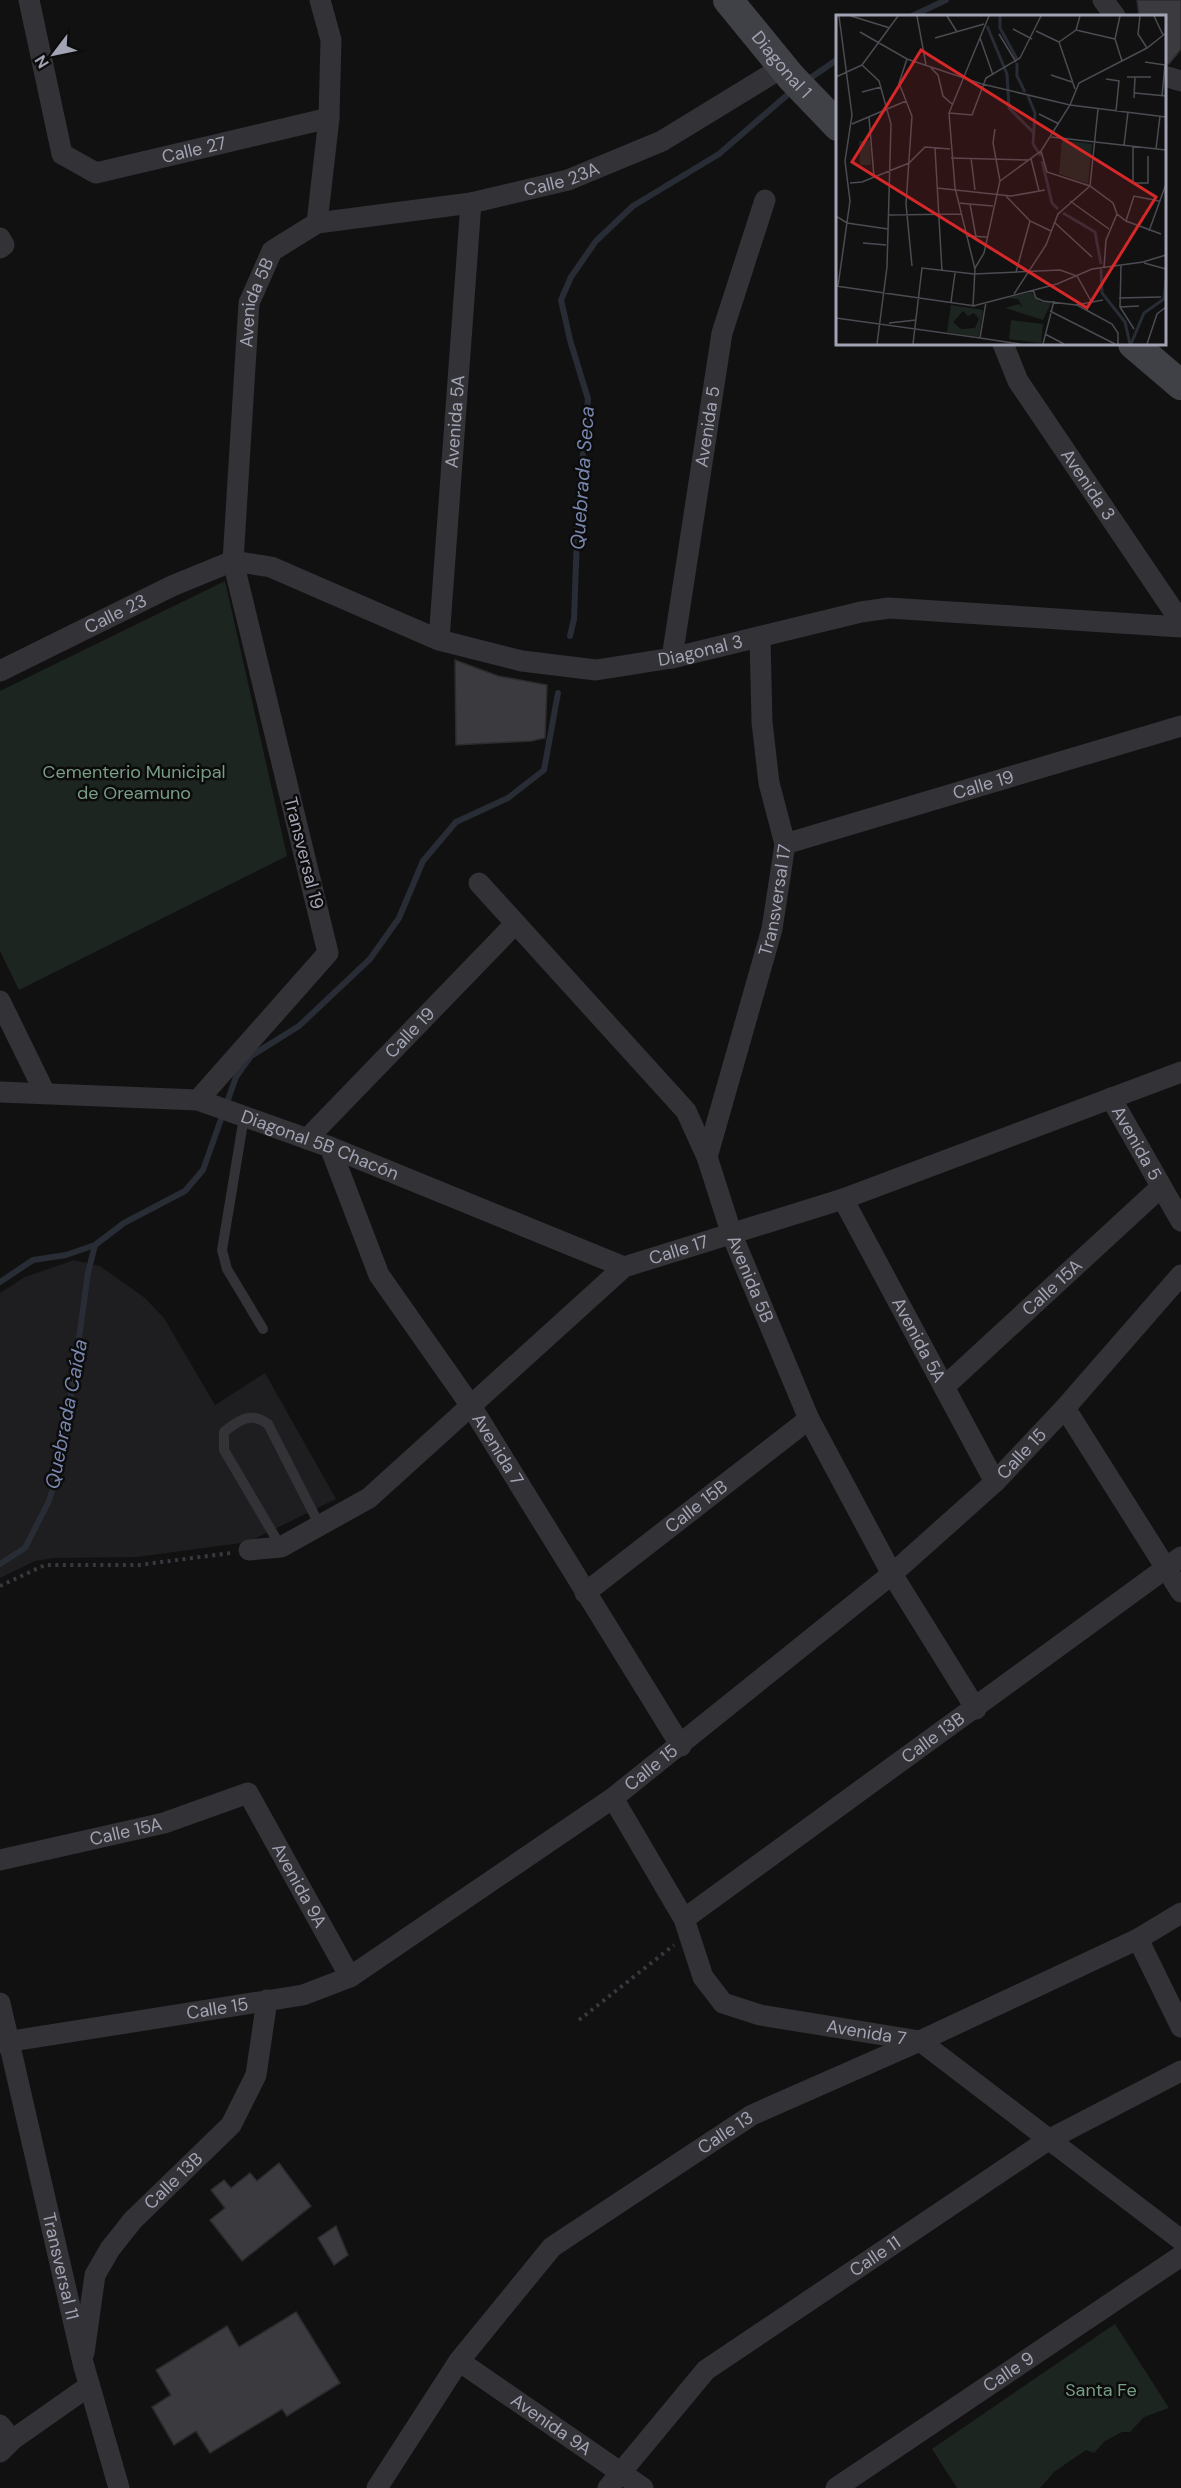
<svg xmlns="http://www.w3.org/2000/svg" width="1181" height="2488" font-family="'DM Sans',sans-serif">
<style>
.built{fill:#1e1d1f}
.green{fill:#1d2520}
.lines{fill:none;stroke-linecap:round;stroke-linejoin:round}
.stream{stroke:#282c35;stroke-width:6}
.building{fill:#3b3b3f;stroke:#2c2b2e;stroke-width:1.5}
.path{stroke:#38383e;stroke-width:4;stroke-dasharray:3 4.5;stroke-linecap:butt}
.service{stroke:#323237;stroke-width:10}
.minor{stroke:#323237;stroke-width:21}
.secondary{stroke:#404047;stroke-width:30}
.labels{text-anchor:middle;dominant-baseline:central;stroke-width:5;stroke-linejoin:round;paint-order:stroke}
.street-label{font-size:18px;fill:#a2a3b3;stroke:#0c0c0d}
.park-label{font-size:18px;fill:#799e85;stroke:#0c0c0d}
.water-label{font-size:20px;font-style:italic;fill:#7987ae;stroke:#0c0c0d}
.inset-river{fill:none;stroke:#282c35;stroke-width:3}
.inset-road{fill:none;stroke:#4b4b52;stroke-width:1.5}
.view{fill:#d62828;fill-opacity:0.15;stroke:#d62828;stroke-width:3}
.inset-edge{fill:none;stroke:#a2a3b3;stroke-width:3}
</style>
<rect width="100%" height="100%" fill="#111112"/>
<path class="built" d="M74,1260L100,1266L145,1298L164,1318L215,1405L265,1373L336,1499L248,1542L137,1557L54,1558L35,1561L0,1578V1293L25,1277Z"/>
<path class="green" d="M225,581L287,856L19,990L0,951V691Z
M1115,2324L1169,2408L1144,2417L1130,2432H1122L1105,2441L1094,2453L1086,2450L1054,2472L1040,2488H957L932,2449Z"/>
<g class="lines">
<path class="stream" d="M912,16L946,0
M806,81L838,59
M570,636L574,619L578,508L588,399L570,340L561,300L571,277L596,241L633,206L719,154L793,90
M0,1282L33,1260L66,1255L95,1245L124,1223L185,1191L203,1170L236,1077L251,1056L299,1026L370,959L399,918L423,861L456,822L508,798L544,770L558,693
M0,1564L25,1548L49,1501L63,1453L88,1273L95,1245"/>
</g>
<path class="building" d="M1137,0H1181V49L1169,64H1164V16H1139Z
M455,660L498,676L547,685L545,738L531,741L456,745Z
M279,2163L311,2206L242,2261L210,2220L225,2208L211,2190L224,2180L231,2188L250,2173L257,2181Z
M336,2226L348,2255L334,2265L318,2238Z
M296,2312L340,2383L287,2416L282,2409L210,2453L196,2431L174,2445L152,2407L171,2395L156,2370L227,2326L239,2347Z"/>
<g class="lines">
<path class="path" d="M0,1586L45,1565H139L231,1553
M579,2020L674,1945"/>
<path class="service" d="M244,1117L222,1250L227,1269L263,1329
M281,1547L224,1450V1432C239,1420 251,1411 268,1424L320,1526"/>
<g class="minor">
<path id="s1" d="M29,0L62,154L96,173L329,118"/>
<path d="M1103,0L1115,16"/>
<path d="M1164,76L1181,81"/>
<path id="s2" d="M317,223L471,203L568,180L662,141L783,67"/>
<path d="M0,238L4,245L0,248"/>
<path id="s3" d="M1003,344L1018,381L1181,622"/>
<path id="s4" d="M233,561L271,567L439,640L522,661L596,670L672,658L861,612L889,608L1181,627"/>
<path id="s5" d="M439,640L471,203"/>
<path id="s6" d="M672,658L722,333L765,200"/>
<path id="s7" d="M0,671L172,586L233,561"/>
<path id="s8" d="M785,844L1181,726"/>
<path id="s9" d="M479,883L686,1111L707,1157L732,1235L809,1419L892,1574L976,1709"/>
<path d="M0,1001L44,1091"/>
<path id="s10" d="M0,1092L198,1100L330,1147L624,1267"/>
<path id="s11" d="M1111,1098L1181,1221"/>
<path id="s12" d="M198,1100L328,953L233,561L249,303L272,251L317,223L329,118L331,40L320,0"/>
<path id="s13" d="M307,1139L514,925"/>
<path id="s14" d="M330,1147L379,1275L471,1406L681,1746"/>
<path id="s15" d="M707,1157L772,929L785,844L769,783L762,722L760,637"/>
<path id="s16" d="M843,1199L995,1482"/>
<path id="s17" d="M944,1387L1161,1187"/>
<path d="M1065,1408L1181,1592"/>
<path id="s18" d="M249,1550L281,1547L369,1498L624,1267L843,1199L1181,1072"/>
<path id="s19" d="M585,1593L809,1419"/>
<path id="s20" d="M613,1798L684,1919L703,1977L723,2003L760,2015L920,2041L1181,2240"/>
<path id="s21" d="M0,1860L164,1823L248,1793L350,1977"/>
<path id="s22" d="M684,1919L1181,1557"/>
<path d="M1138,1939L1181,2027"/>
<path id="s23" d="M0,2003L83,2363L119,2488"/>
<path id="s24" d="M0,2043L303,1995L350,1977L613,1798L892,1574L995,1482L1065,1408L1181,1275"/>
<path id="s25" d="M84,2353L95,2275L110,2249L133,2220L231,2125L256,2075L267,2000"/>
<path id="s26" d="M459,2361L643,2488"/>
<path d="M0,2425L12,2440"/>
<path d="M0,2452L12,2440L89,2386"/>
<path id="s27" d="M377,2488L459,2361L552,2247L752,2115L920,2041L1138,1939L1181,1913"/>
<path id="s28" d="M608,2488L706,2370L1048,2140L1181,2071"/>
<path id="s29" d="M836,2488L1181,2256"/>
</g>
<g class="secondary">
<path id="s30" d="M728,0L791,77L838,126"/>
<path d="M1133,344L1181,385"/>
</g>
</g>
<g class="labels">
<g class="street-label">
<text stroke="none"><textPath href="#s30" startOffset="84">Diagonal 1</textPath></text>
<text stroke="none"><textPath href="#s1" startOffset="297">Calle 27</textPath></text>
<text stroke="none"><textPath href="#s2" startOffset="249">Calle 23A</textPath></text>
<text stroke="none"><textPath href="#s12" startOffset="860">Avenida 5B</textPath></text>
<text stroke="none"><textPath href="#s5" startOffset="219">Avenida 5A</textPath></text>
<text stroke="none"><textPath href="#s6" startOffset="234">Avenida 5</textPath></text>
<text stroke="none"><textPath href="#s3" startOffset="165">Avenida 3</textPath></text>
<text stroke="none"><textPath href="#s7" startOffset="129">Calle 23</textPath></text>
<text stroke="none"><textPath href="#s4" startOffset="488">Diagonal 3</textPath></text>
<text stroke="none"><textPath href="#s8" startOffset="207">Calle 19</textPath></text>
<text transform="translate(304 853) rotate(76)">Transversal 19</text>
<text stroke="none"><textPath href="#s15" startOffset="266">Transversal 17</textPath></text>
<text stroke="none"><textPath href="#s13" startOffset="148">Calle 19</textPath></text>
<text stroke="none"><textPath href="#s11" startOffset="52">Avenida 5</textPath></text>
<text stroke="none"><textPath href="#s10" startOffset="328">Diagonal 5B Chacón</textPath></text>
<text stroke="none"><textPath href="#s18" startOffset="534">Calle 17</textPath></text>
<text stroke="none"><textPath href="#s9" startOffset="488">Avenida 5B</textPath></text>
<text stroke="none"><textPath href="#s17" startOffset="147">Calle 15A</textPath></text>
<text stroke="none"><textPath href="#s16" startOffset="160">Avenida 5A</textPath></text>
<text stroke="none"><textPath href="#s14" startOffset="348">Avenida 7</textPath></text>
<text stroke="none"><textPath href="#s24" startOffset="1210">Calle 15</textPath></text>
<text stroke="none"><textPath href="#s19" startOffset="141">Calle 15B</textPath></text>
<text stroke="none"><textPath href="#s22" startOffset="308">Calle 13B</textPath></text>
<text stroke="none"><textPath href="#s24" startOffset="724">Calle 15</textPath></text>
<text stroke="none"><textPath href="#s21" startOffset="129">Calle 15A</textPath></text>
<text stroke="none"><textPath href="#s21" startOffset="363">Avenida 9A</textPath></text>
<text stroke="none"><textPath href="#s24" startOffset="220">Calle 15</textPath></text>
<text stroke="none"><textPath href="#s20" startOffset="381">Avenida 7</textPath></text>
<text stroke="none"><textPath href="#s27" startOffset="506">Calle 13</textPath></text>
<text stroke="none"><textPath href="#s25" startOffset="202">Calle 13B</textPath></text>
<text stroke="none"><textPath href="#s28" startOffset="357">Calle 11</textPath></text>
<text stroke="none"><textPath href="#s23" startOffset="270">Transversal 11</textPath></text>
<text stroke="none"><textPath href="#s29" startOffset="208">Calle 9</textPath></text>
<text stroke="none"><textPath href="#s26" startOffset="112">Avenida 9A</textPath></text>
</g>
<g class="park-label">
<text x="134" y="772">Cementerio Municipal<tspan x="134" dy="21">de Oreamuno</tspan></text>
<text x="1101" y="2390">Santa Fe</text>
</g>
<g class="water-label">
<text transform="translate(582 478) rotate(-86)">Quebrada Seca</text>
<text transform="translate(66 1414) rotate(-79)">Quebrada Caída</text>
</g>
</g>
<g transform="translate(836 15)">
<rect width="330" height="330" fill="#111112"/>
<path d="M34,125L35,150H24L23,126ZM226,125L256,129L252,169L223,159ZM195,277L204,287L216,286L207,305L169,293L183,289L187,293L182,284L171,283ZM115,290L147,295L143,322L111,317ZM127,296L132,301L138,298L143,304L139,313L125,314L117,307ZM175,305L207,309L205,328L173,324Z" fill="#1d2520" fill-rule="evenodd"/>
<path class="inset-river" d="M164,1V13L181,44M151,11L171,59L173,93L197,117M181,48V61L189,77M192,81L199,98L197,129L205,141M206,146L216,188L222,194M227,198L259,217L265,249M265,254L266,278L289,307L294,329M295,329L308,298L328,284L330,265"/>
<path class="inset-road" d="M15,1L54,13M81,1L90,50M111,1L121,17M284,1L279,24L286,46M304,1L302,19L311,33M318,1L327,20M177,14L196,24M240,15L279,24M200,16L223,27M24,17L71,44L146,69L234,90L330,102M163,19L180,47M99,23L148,9M144,23L157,60M223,27L239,74M223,27L240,15L244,1M71,44L63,68L76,101L70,189L76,251M309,47L329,50M26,50L43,66L55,109L51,252L41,329M26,50L62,1M95,53L102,60L107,81L116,89M215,60L236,67M0,62L26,50M291,62H315M270,64L283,66L280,96M26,77L45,72M299,78L330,81M326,81L329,50M298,83L299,62M113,98L136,100L150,63L184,43L205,1M203,99L223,109M33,102L38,162M16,109L70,86M215,122L330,135M288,130L292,97M297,131V168H312V141M99,133L106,256M320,134L324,101M205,136L211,157L254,171L277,188L281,199L290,206L325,219M115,143L192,145M135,143L139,175M195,144L203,176M164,166L205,136L234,90L243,68L311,33L330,18M14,168L26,167L73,148L89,132L114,134M254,171L262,94M101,173L175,181L209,175M170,181L194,206L215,216M234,186L273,214M122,188L157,191M134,189L140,222M53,200L125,199M0,201L11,208L52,214M290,206L298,181L323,186M218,207L256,242M313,216L330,169M131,221L151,222M27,228L50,230M308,248L330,254M285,251L284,292L298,314M268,252L270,225L281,199M139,253L148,238L164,166L157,128L159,114M180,257L194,206M0,271L139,291M2,271L14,186L9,146L16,100L3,1M197,275L200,283L207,286L240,290L267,285M178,279L210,230L222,199L254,171M283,283L325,282M115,287L119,258M241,290L276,309L282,318V329M137,291L139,254L119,173L113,98L153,1M137,291L221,269L256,254L307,247L330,240M284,292L303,291M214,296L279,329M0,303L144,323L150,287M53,308L80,305M209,319L228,329M144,323L184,329M77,329L86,253L138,259L224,255L241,261L255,286M207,329L218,286M311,329L321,299L330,292"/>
<path class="view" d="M85,35L320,182L251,293L16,147Z"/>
<rect width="330" height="330" class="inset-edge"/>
</g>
<g transform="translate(54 54) rotate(238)" stroke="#0c0c0d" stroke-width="4.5" paint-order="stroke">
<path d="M0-4.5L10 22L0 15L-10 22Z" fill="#a2a3b3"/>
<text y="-9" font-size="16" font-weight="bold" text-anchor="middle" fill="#a2a3b3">N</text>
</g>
</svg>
